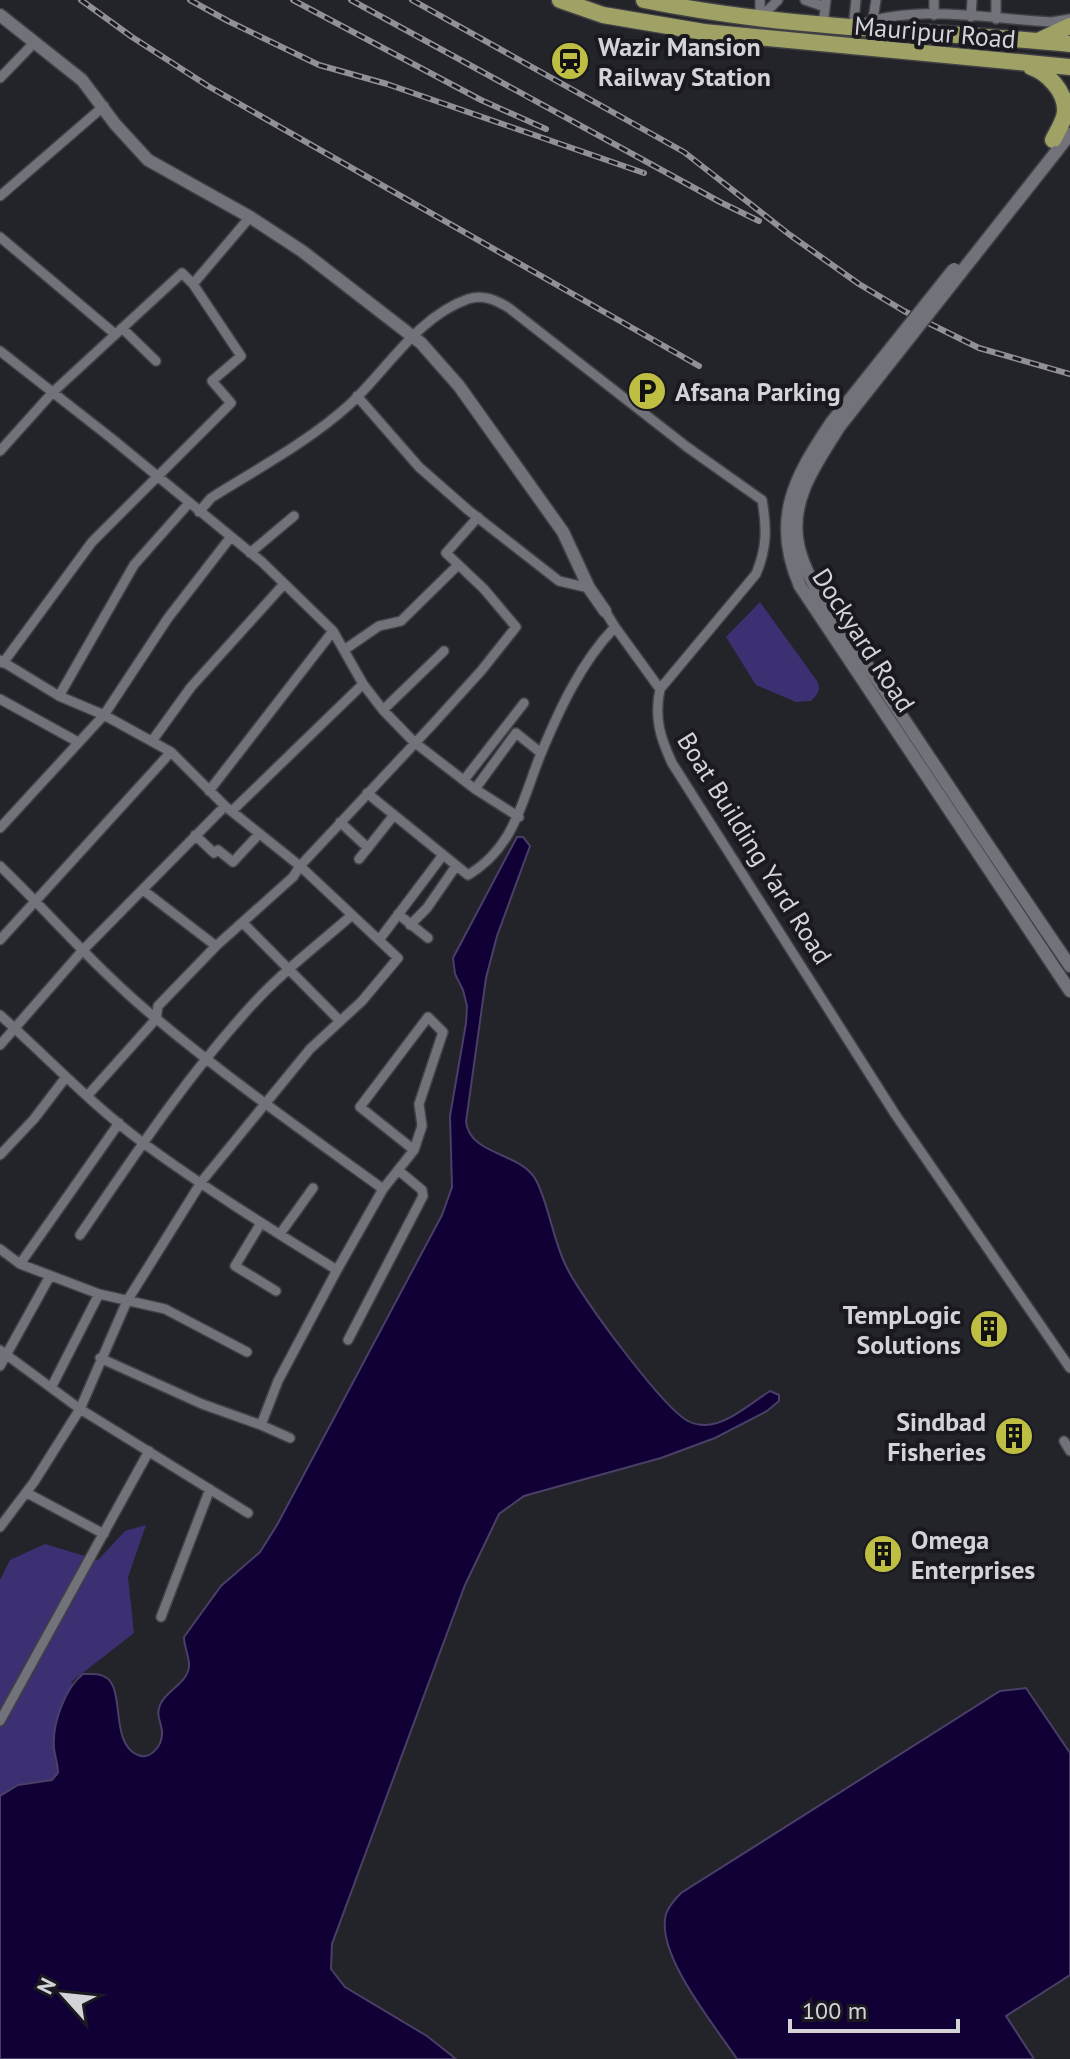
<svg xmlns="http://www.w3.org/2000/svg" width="1070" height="2059" font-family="'PT Sans',sans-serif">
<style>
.green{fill:#3d3072}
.water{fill:#100035;stroke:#4a3f66;stroke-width:2}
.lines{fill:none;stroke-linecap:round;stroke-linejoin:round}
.minor-casing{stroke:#404045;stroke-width:12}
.tertiary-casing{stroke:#404045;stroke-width:15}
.trunk-casing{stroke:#404045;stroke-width:19}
.minor{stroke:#72727a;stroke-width:9}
.tertiary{stroke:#72727a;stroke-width:12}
.trunk{stroke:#a0a265;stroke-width:16}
.rail-casing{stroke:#909096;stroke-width:6}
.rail{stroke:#1a1920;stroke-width:3;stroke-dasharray:9;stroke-linecap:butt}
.tertiary-bridge-casing{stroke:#404045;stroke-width:15;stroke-linecap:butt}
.tertiary-bridge{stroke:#72727a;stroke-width:12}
.labels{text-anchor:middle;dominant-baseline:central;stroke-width:8;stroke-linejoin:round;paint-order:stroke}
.street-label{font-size:26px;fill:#d3d3d8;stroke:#1a1920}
.poi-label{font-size:26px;font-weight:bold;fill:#d3d3d8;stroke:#1a1920;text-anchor:start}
</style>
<rect width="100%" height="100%" fill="#23232a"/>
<path class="green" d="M760,602L817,681C821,690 818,694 811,701L796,702L756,685L726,637Z
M146,1525L128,1577L134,1633L71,1682L97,1714L9,2059H0V1580L10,1560L45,1544L98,1560L125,1531Z"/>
<path class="water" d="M517,837H523L530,846L497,936L486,978L466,1122C471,1157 522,1151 537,1182C550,1209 553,1241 567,1268C581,1297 663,1408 688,1421C693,1424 700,1425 706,1425C728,1424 751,1403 770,1391L779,1395V1401L767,1411L715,1438L661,1458L524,1496L499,1514L465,1585L332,1944L331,1969L345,1987L427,2036L456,2059H0V1796L18,1785L52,1780L58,1773C58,1764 55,1757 54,1748C52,1724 65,1688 83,1674C91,1674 100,1673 107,1678C125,1692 110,1744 138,1755C150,1760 161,1747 162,1735C163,1724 155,1717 160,1705C165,1691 187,1684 189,1667C190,1658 184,1647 184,1637L221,1586L260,1552L277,1525L442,1215L452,1187L450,1116L466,1023L467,1006L463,990L455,974L453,958Z
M1026,1688L1070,1753V1975L1006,2016L1034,2059H737C715,2026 655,1954 666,1914C669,1906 675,1899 681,1893L1000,1691Z"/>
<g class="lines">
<g class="minor-casing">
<path id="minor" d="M760,0V18
M805,0L825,7
M856,0L853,28C908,2 991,19 1051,22L1070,19
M934,15V0
M971,17L972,0
M760,18L778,0
M873,19L876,0
M996,19V0
M823,25L826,0
M0,78L34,43
M0,196L104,106
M0,237L115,334
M122,328L156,361
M0,351L111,438L262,562L333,631L363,684L383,710L414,742L475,789L519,817
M357,396L419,467L468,510L559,581L589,588
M0,451L53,392L182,273L193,284L250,217
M199,512L211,498C257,469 308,442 349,405C387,370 417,317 468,299C483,294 496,300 509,308L687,447L762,500C767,528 767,548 756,574L660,689C654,718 660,737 672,763L895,1114L1070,1368
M250,553L294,516
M615,627L660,689
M344,650L379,626L401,621L458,565
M0,660L59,696L104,715L171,752L225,806L300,866L398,958L362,1001L310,1049L202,1181L127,1301L80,1409L34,1482L0,1527
M3,663L92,542L231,403L212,381L241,356L193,284
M59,696L134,565L189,503
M0,699L78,742
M383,710L444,651
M152,741L191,687L284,584
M464,780L524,703
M475,789L516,733L541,753
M209,791L333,631
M367,793L468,875C514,848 522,801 540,756C559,710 581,662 615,627L605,611
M232,811L363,684
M340,822L368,848
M0,828L104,715L168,618L230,538
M195,835L214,853L218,850L233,862L259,834
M359,859L394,815
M0,866C53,917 101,974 158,1020C230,1080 307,1134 383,1189
M143,890L216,946
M398,914L428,938
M244,924L339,1020
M410,925L427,908L456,866
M0,940L171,752
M379,940L443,855
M0,1015C47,1057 91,1104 142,1142C203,1187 272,1230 337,1270
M0,1045L83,950L225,806
M88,1095L156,1019L158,1006L216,946L293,877L300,866L432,725L481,671L516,627L484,589L446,553L478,517
M0,1155L34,1119L66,1077
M261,1223L235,1266L276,1291
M280,1234L313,1188
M80,1235C134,1156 187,1076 252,1005C282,972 319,944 352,915
M0,1249L20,1264L99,1294L165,1309L247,1352
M20,1264L119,1123
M348,1340L423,1196L422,1190L398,1170
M0,1350L80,1409L248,1513
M100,1358L202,1404L261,1425L290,1438
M0,1366L50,1276
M52,1386L99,1294
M261,1425L278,1381L337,1270L383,1189L414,1150L422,1126L419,1104L443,1032L428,1017L360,1107L414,1150
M1064,1441L1070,1451
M27,1493L104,1534
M161,1617L210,1489
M0,1721L149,1451"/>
</g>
<g class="tertiary-casing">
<path id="tertiary" d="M0,15L82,80L115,124L148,160L250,217L302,251L421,343L459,386L563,532L589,588L605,611
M1056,152L1070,134
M831,423C794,478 771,520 800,586L1070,991
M839,427C817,463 789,499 798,544C806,587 856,648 881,685C944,779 1006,873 1070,966"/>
</g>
<g class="trunk-casing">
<path id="trunk" d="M560,0L603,15L704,32L1070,67
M644,0C784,29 928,30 1070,44
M1038,41L1070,26
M1031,67C1048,73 1066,92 1065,111C1065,120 1057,132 1053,140"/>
</g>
<use href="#minor" class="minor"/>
<use href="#tertiary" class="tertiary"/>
<use href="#trunk" class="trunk"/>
<g class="rail-casing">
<path id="rail" d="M81,0L132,37L208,86L699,366
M190,0L228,21L319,65L387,84L644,173
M293,0L481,100L546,129
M351,0L720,202L759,221
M412,0L684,152L790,235L859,284L904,311L979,348L1070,374"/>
</g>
<use href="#rail" class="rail"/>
<g class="tertiary-bridge-casing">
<path id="tertiary-bridge" d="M831,423L954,269
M839,427L1056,152"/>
</g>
<use href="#tertiary-bridge" class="tertiary-bridge"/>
</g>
<defs>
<g id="station-disc" transform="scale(2)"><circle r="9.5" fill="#bebf42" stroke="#1a1920"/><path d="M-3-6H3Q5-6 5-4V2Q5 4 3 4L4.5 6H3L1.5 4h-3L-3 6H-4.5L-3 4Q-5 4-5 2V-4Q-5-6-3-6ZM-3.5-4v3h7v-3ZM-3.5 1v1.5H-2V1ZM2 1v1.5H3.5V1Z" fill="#111"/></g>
<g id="parking-disc" transform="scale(2)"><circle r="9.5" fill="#bebf42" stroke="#1a1920"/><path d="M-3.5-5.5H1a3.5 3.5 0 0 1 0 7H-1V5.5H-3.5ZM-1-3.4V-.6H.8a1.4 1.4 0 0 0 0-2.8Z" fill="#111"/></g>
<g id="building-disc" transform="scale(2)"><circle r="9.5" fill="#bebf42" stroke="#1a1920"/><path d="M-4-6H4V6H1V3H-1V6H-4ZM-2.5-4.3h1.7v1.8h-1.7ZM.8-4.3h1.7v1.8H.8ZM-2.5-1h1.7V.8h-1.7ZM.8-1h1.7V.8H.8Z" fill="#111"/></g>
</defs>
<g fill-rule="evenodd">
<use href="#station-disc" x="570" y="61"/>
<use href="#parking-disc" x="647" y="391"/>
<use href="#building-disc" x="989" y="1329"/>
<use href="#building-disc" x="1014" y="1436"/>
<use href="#building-disc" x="883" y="1554"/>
</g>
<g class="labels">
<g class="street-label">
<text transform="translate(935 32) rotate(5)">Mauripur Road</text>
<text transform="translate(864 640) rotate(57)">Dockyard Road</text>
<text transform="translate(755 848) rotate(58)">Boat Building Yard Road</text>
</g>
<g class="poi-label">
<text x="598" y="46">Wazir Mansion<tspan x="598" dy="30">Railway Station</tspan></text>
<text x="675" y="391">Afsana Parking</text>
<text x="961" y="1314" text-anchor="end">TempLogic<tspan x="961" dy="30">Solutions</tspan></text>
<text x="986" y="1421" text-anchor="end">Sindbad<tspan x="986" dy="30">Fisheries</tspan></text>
<text x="911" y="1539">Omega<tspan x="911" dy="30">Enterprises</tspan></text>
</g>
</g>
<g transform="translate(64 1995) rotate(297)" stroke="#1a1920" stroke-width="6" paint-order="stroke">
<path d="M0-6L14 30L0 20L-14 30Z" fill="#d3d3d8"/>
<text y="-12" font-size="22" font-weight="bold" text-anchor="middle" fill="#d3d3d8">N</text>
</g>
<path d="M790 2019v12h168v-12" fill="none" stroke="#d3d3d8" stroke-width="4"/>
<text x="802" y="2019" font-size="24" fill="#d3d3d8" stroke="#1a1920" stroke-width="6" paint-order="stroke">100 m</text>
</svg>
